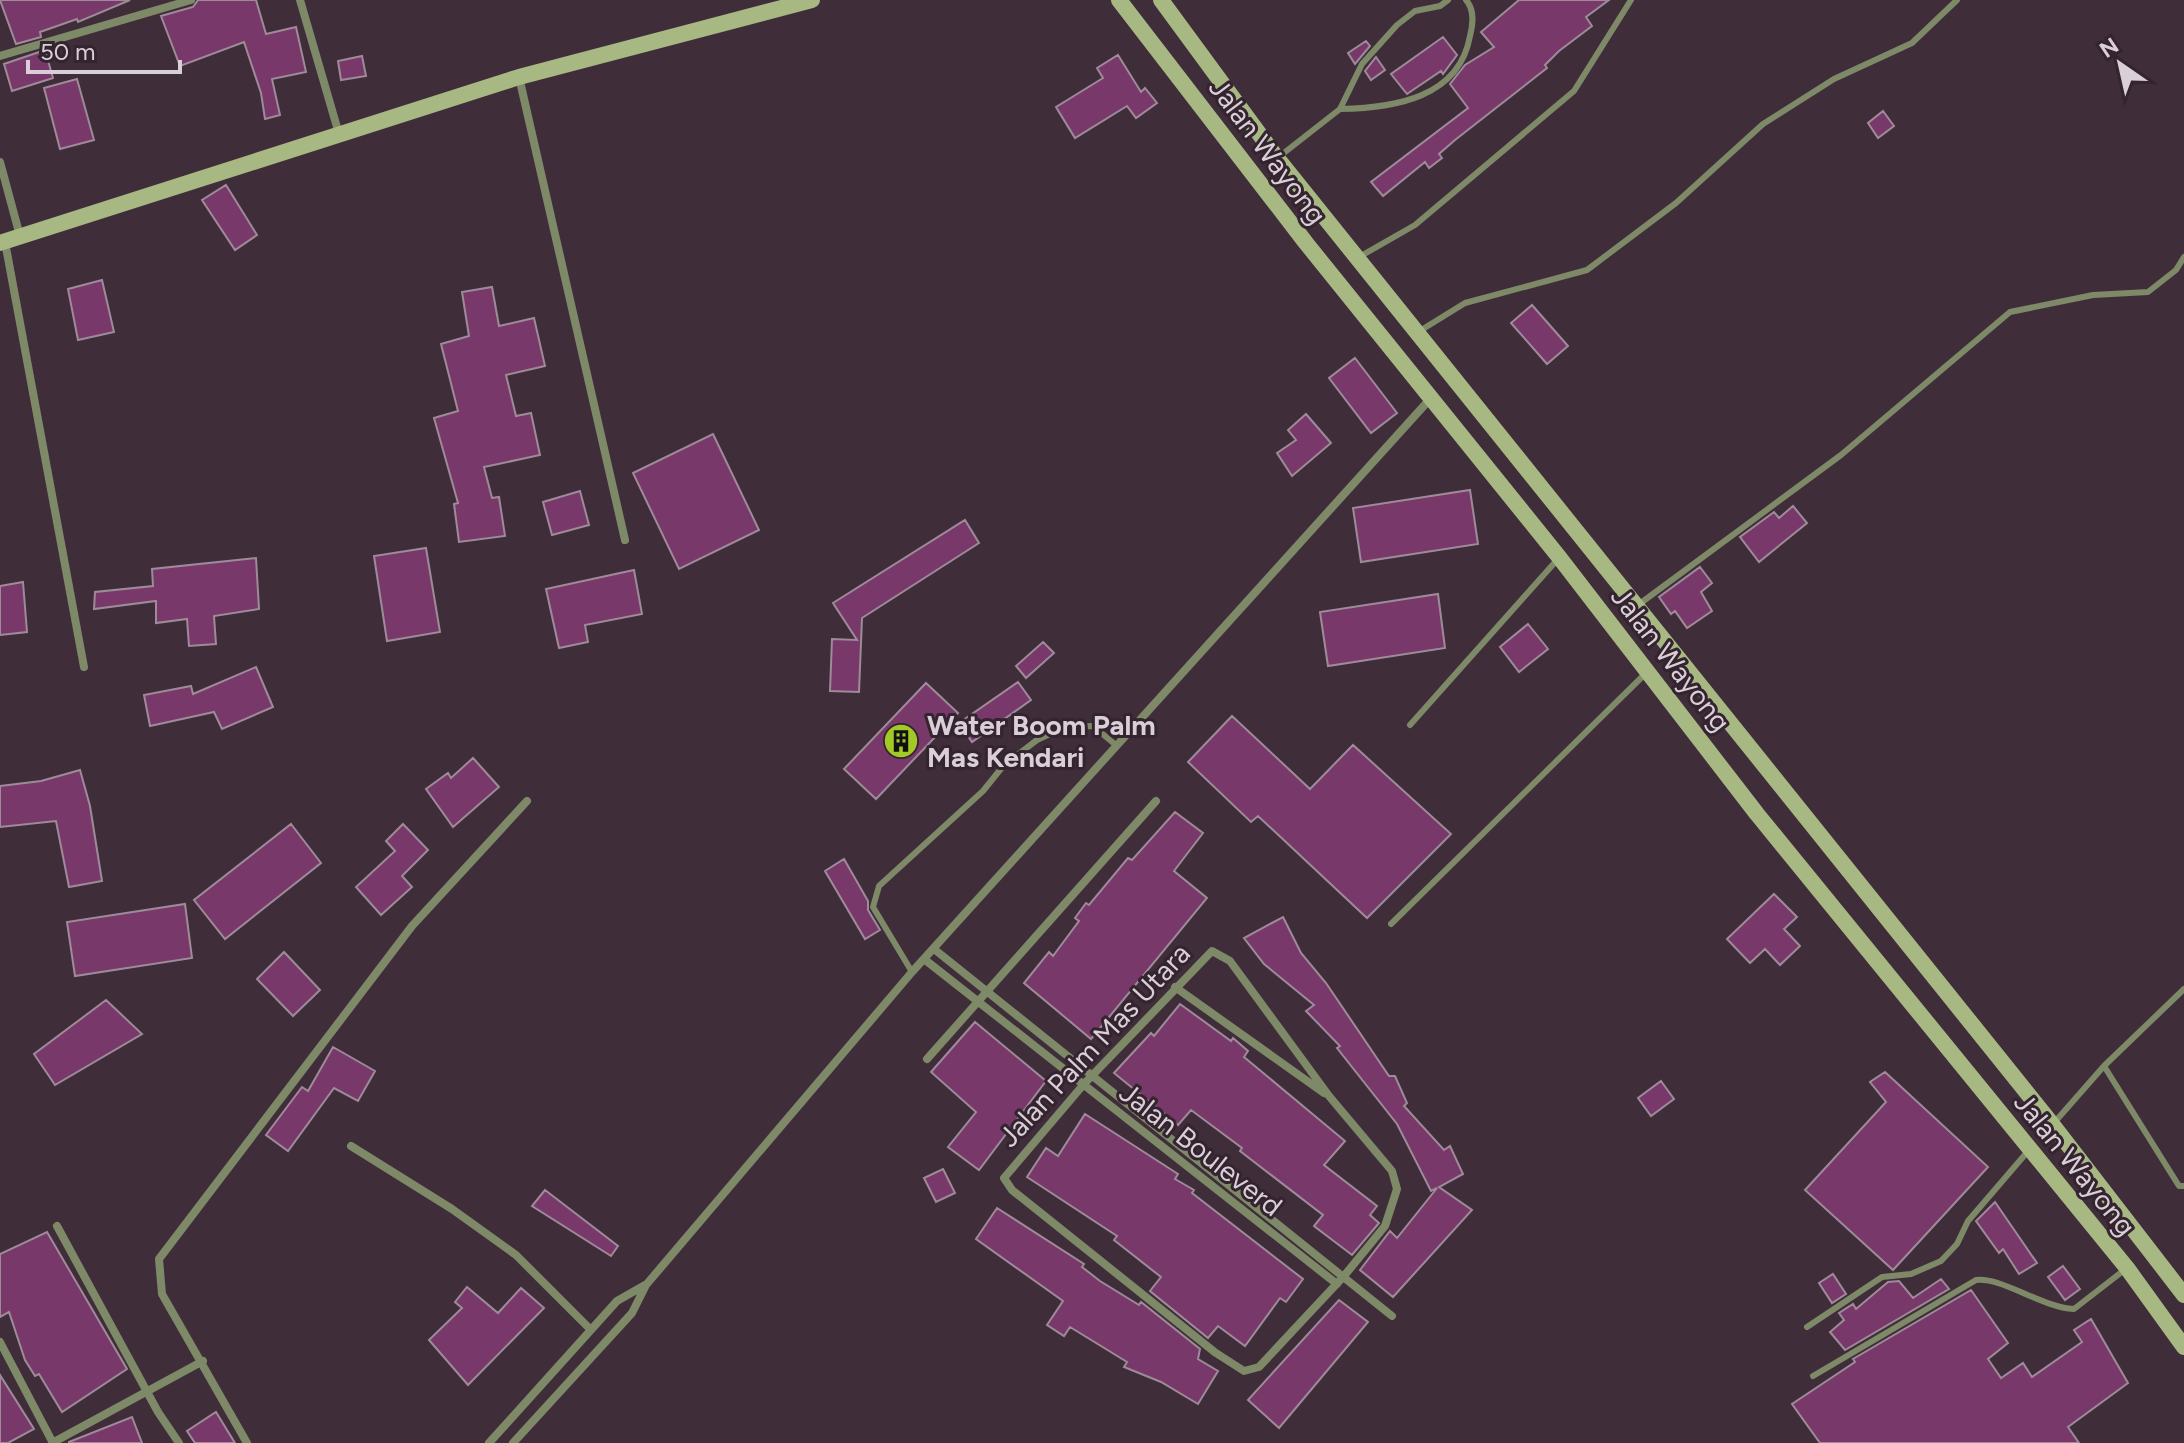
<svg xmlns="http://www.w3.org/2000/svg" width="2184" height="1443" font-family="Figtree,sans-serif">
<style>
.building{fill:#78396a;stroke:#9e8a98;stroke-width:2}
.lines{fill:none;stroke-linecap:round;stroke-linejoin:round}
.lane{stroke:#7e8968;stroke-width:6}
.street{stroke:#7e8968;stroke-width:8}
.secondary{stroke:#a7b883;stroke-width:16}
.labels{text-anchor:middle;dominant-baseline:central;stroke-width:6;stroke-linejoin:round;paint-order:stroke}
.street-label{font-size:28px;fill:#dacfd7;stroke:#342430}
.poi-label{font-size:28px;font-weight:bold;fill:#dacfd7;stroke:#342430;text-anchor:start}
</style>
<rect width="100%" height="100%" fill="#3f2e3a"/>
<path class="building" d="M0,0H130L78,22L77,19L40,32L41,37L16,44Z
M198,0H256L266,34L296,27L306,72L272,79L280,115L265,119L261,93L244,42L180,66L161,16L193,7Z
M1519,0H1609L1586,17L1592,26L1559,51L1545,65L1547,68L1455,140L1439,154L1442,158L1429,168L1425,162L1383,196L1371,182L1468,108L1450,84L1465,65L1494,47L1481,32Z
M1443,37L1457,55L1443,74L1441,71L1407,94L1391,74Z
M1366,41L1370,46L1355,64L1348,53Z
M45,50L53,78L12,91L4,64Z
M1118,55L1141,92L1145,88L1157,103L1136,118L1127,106L1075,138L1056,107L1103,78L1097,68Z
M362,56L366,76L341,80L338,61Z
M1376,57L1385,70L1371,80L1365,71Z
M77,79L94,140L60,149L44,88Z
M1883,111L1894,126L1878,138L1868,123Z
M226,185L257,235L235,250L202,200Z
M102,280L114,332L78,340L68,289Z
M492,287L499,326L534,318L545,366L506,375L516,416L531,413L540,455L484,467L492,498L499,497L505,536L459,542L454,504L458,503L434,418L458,411L441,344L469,336L462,292Z
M1532,305L1568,346L1547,364L1511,323Z
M1355,358L1397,413L1371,433L1329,378Z
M1306,414L1331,443L1292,476L1277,453L1296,440L1288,430Z
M713,434L759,530L679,569L633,473Z
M1470,490L1478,544L1361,562L1353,508Z
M580,491L589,525L552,535L543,502Z
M1793,506L1807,523L1759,562L1740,537L1774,512L1779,518Z
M965,520L979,543L862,618L859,692L830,691L832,639L857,640L833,603Z
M426,548L440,632L387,641L374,556Z
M256,558L259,609L214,616L216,644L189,646L187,619L156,623V601L94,609L95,592L153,586L152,569Z
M1700,567L1712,583L1701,592L1712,611L1687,628L1675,611L1671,614L1659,597Z
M634,570L642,614L585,625L588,642L559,648L546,589Z
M23,582L27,632L0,635V586Z
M1438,594L1445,648L1328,666L1320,612Z
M1528,624L1548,649L1519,672L1500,647Z
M1043,642L1054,653L1026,678L1016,666Z
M256,667L273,707L222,729L214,712L150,726L144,695L191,686L193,694Z
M1018,682L1031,700L972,742L959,723Z
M926,683L958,713L876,799L844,769Z
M1232,716L1310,789L1353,745L1451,834L1367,918L1258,816L1251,822L1188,762Z
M473,758L499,787L453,827L426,789L448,773L451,778Z
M80,770L90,806L102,881L69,887L56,821L0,827V786L41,781Z
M1175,812L1203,833L1174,871L1207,898L1091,1039L1024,983L1049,952L1053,956L1079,921L1075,918L1086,903L1089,905L1128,858L1132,860Z
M291,824L321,863L225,939L194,900Z
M403,824L428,850L402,876L412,887L381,915L356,887L395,851L386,841Z
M844,859L868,901V910L880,930L865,939L825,871Z
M1774,894L1797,917L1784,929L1800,946L1780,965L1765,949L1750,963L1727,939Z
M185,904L192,958L75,976L67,922Z
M1283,917L1301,953L1326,983L1389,1076H1395L1407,1103L1404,1106L1444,1150L1450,1146L1463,1174L1439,1187L1472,1210L1393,1297L1360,1270L1390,1231L1397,1238L1437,1188L1431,1191L1397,1124L1337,1048L1340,1046L1306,1011L1314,1005L1264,964L1244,938Z
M284,952L320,990L293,1016L257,979Z
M106,1000L142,1034L55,1085L34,1054Z
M1180,1004L1231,1041L1233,1038L1248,1051L1244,1057L1345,1141L1324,1165L1377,1206L1370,1215L1379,1223L1352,1255L1314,1226L1323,1215L1240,1151L1242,1148L1191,1110L1178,1125L1114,1073L1151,1033L1154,1036Z
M975,1022L1046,1081L979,1170L948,1147L976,1112L931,1072Z
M333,1047L375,1071L358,1101L334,1088L288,1151L266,1135L302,1087L308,1091Z
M1885,1072L1988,1167L1893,1270L1805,1190L1886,1102L1870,1082Z
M1661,1081L1674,1099L1651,1116L1638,1098Z
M1085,1114L1178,1174L1175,1179L1194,1190L1192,1193L1303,1279L1286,1302L1280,1298L1245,1346L1218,1326L1208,1338L1150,1291L1161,1277L1114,1240L1117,1236L1027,1177L1046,1148L1058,1156Z
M943,1169L955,1193L936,1202L924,1178Z
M545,1190L618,1246L611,1256L532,1206Z
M1995,1202L2037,1263L2019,1274L2003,1249L1999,1253L1976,1221Z
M997,1208L1084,1264L1082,1267L1100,1281L1139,1305L1141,1302L1200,1349L1198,1359L1218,1371L1198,1404L1161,1382L1124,1367L1127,1362L1070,1327L1064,1336L1047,1325L1063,1301L976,1239Z
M47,1232L127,1369L62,1412L39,1374L35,1376L25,1360L9,1312L0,1317V1254Z
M2063,1266L2080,1289L2065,1300L2048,1277Z
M1833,1274L1846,1294L1832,1303L1819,1283Z
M1941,1279L1949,1289L1845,1350L1830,1332L1844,1320L1839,1313L1853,1304L1856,1309L1888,1282L1899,1281L1913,1298Z
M467,1287L498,1313L521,1288L544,1308L468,1385L429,1340L462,1308L455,1302Z
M1971,1290L2008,1343L1988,1359L2001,1378L2023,1363L2032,1377L2082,1342L2074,1330L2091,1319L2128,1383L2068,1427L2079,1443H1820L1792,1404L1855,1362L1853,1359Z
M1339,1300L1368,1322L1279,1428L1248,1400Z
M0,1375L34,1429L8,1443H0Z
M216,1412L235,1443H195L187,1431Z
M132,1417L142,1443H69V1442Z"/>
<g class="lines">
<path class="lane" d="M1340,109C1394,108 1459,98 1470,36C1473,24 1475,10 1466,0
M1280,156L1340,109L1362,64L1397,25L1415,11L1440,6L1448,0
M1359,257L1415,225L1574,91L1631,0
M1418,332L1465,303L1587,270L1676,203L1763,124L1834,79L1912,43L1957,0
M1638,605L1841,455L2010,312L2093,295L2148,292L2176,270L2184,257
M1410,725L1557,560
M1391,924L1645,674
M912,972L873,907L879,886L983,791L1004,765L1037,740L1065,727L1093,726L1117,746
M2104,1066L2179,1186H2184
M2053,1124L2104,1066L2184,989
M1807,1327L1882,1277L1911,1274L1941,1261L1957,1244L1968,1221L2029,1150
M1813,1376L1976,1280C2002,1277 2041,1307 2074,1309L2127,1268"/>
<path class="street" d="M300,0L339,134
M0,56L191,0
M519,77L625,540
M0,162L20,236
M5,242L84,667
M934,949L1392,1316
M1212,951L1230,961L1329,1096L1392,1171L1397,1189L1385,1226L1344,1276L1259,1367L1244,1371L1216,1353L1012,1190L1004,1178L1084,1084Z
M924,959L1337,1284
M1175,987L1324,1093
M927,1059L1156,801
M351,1146L452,1209L516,1255L591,1330
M57,1226L158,1412L179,1443
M0,1342L53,1443
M52,1443L203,1361
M247,1443L162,1294L159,1259L412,926L527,801
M489,1443L617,1301L645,1285
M513,1443L632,1313L646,1285L912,972L1430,399"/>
<path class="secondary" d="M1119,0L1306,243L1559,557L1757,814L2127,1268L2184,1347
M1161,0L1277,158L2052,1124L2184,1295
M0,243L519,77L812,0"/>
</g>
<defs>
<g id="building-disc" transform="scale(1.8)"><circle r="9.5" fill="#a3c926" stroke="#342430"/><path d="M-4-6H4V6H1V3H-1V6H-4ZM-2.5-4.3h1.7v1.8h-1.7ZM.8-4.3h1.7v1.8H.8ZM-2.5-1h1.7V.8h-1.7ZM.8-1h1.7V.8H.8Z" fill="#111"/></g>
</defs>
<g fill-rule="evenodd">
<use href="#building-disc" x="901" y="741"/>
</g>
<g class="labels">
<g class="street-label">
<text transform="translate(1268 151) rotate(53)">Jalan Wayong</text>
<text transform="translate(1671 659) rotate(52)">Jalan Wayong</text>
<text transform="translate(1094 1045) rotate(-47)">Jalan Palm Mas Utara</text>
<text transform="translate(1201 1149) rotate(38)">Jalan Bouleverd</text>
<text transform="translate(2075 1164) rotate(51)">Jalan Wayong</text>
</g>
<g class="poi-label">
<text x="927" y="725">Water Boom Palm<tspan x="927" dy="32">Mas Kendari</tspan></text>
</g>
</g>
<g transform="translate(2120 64) rotate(326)" stroke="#342430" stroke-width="6" paint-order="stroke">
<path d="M0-6L14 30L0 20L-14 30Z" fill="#dacfd7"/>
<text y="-12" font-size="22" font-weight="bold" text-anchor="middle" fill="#dacfd7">N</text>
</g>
<path d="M28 60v12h152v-12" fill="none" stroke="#dacfd7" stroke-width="4"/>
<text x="40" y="60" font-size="24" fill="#dacfd7" stroke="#342430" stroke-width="6" paint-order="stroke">50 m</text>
</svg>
